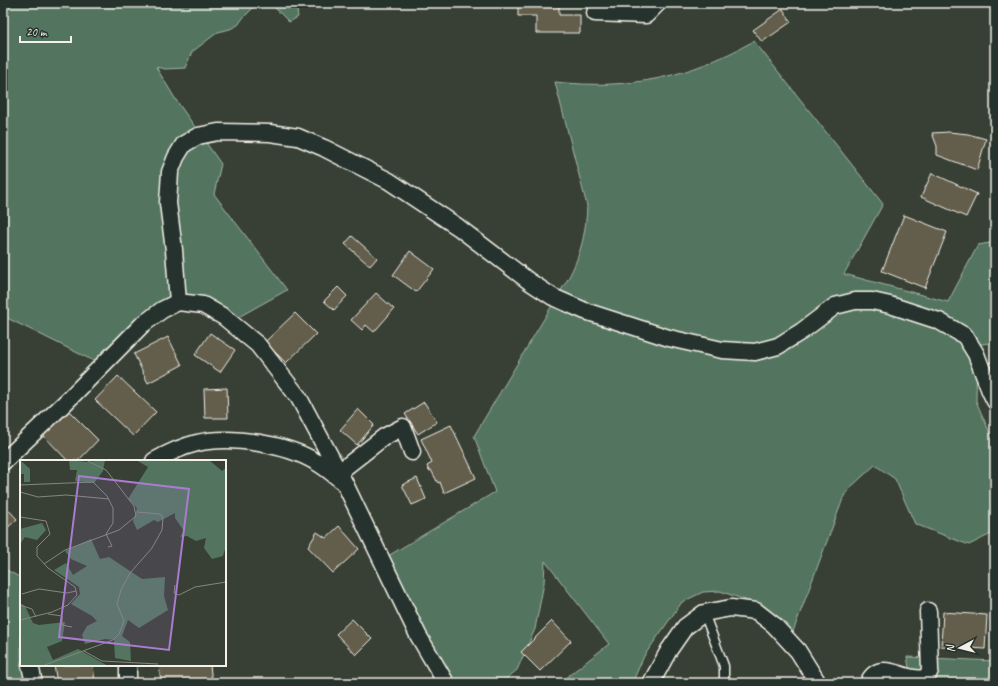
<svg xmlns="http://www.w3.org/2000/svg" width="998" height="686" font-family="Caveat,sans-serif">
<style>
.green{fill:#537560;stroke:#a4b3a4}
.building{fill:#635d4c;stroke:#f4f1e8}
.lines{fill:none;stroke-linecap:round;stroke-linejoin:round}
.lane-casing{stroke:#f4f1e8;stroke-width:11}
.street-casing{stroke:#f4f1e8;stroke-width:19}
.lane{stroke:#26332d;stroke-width:8}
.street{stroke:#26332d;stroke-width:16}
.inset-road{fill:none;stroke:#83877d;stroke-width:1}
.view{fill:#ab7bcf;fill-opacity:0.15;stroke:#ab7bcf;stroke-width:2}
.inset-edge{fill:none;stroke:#f4f1e8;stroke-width:2}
</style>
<rect width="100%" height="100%" fill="#384036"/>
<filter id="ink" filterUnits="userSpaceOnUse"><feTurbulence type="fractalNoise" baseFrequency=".025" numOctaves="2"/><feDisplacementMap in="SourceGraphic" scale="8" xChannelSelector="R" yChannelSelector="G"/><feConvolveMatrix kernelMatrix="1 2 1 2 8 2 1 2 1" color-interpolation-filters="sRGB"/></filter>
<g filter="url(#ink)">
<path class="green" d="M3,3H254L252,9L243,18L238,25L230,29L218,32L192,52L185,68L165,69L156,67L176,100L221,164L214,194L287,290L235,319L174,299L154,306L137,330L106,367L3,316Z
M267,3H296L298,17L289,22L274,7Z
M754,41L883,204L844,274L948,302L978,245L995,242V342L977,345L976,401L995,445V532L969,545L915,524L895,479L875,465L852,486L844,496L791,637L762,606L720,591L703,592L682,602L644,656L632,683H559L609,644L545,561L544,583L535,629L517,670L501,683H451L378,562L495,492L474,436L569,277C581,254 586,232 587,206L555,82C631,90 687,78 754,41Z
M3,568L21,578V665H34L35,683H3Z
M907,657L995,661V683H912Z"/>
<path class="building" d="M518,3H559V15H580V33H536V16H518Z
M783,9L791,22L762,42L753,30Z
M949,132L968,134L986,139L977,170L937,155V146L932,133Z
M932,173L977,194L966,217L921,197Z
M904,215L947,232L925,288L882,271Z
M352,236L377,258L370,266L345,244Z
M410,251L434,269L416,292L393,275Z
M338,287L347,296L334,310L324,301Z
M376,293L394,309L374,332L366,325L362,330L351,320Z
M295,313L316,334L286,363L265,342Z
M210,333L235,350L220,372L195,355Z
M168,337L182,365L148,383L134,354Z
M995,360V376L989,363Z
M118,376L156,412L133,436L95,400Z
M227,388L228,418H205L204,389Z
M424,402L437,422L418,434L405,414Z
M358,409L374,425L357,445L340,430Z
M68,410L98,440L78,461H68L43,435Z
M451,425L476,478L444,493L440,482L438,483L431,470L429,471L427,466L432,463L421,439Z
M417,478L426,499L412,505L402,485Z
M3,504L17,519L3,532Z
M339,526L359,549L333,573L308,547L317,532L326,538Z
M943,612L987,615L985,649L941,646Z
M352,619L372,639L356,655L336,634Z
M552,621L571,641L540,671L521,652Z
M54,665H93L95,683H57Z
M159,665H210L212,683H161Z"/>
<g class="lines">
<g class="lane-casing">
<path id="lane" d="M704,613L724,666V683"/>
</g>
<g class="street-casing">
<path id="street" d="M595,13L646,15L658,3
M178,302L174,250L168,203L170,172L176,157L184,144L198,136L218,132L270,133L298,137L324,148L389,181L458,227L530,282L553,297L585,311L669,338L722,350L755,352L778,346L802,331L835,306L855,301H872L890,305L939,321L965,336L976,354L990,391L995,401
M154,461C168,453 181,447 197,443C230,435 287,444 316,462C325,467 333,474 341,480
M3,462L66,402L142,325L162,310L178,302L203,305L224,317L258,345L299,398L344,482L418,635L446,683
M339,472L384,437L403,427L412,452
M30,665L34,683
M128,683V665
M651,683L669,650L685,627L704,613L731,608L756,611L774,625L798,651L818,683
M868,683C881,655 908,686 927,677L930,670L928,611"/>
</g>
<use href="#lane" class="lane"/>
<use href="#street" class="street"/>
</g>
</g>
<g transform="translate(20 460)">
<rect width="206" height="206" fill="#384036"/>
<path d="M0,0L10,9V22H4V14H0ZM49,0L67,2L85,0L83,11L74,23L55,21L57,10H50ZM116,0H189L202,11L206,8V86L203,96L192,99L184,88L186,78L176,81L167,76L160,77L164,71L155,58V53L138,62L134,60L117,70L113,61L117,48L108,39L128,7ZM22,63L26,70L17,80L5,77L0,84V69ZM71,79L80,99L89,97L122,119L145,117L144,136L148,150L119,168L108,160L102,176L110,182L111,201L95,198L94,180L85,179L65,184L62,175L67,166L77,161L72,156L51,144L60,134L59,127L34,110L46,103L53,115L67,106L51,99L45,91ZM0,143L5,146L13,163L19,165L45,162L42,181L27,187L33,200L58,189L88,206H0Z" fill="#537560"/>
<path class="inset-road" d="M0,25L73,22L87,36L93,48V63L86,74M0,32L18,37L46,35L89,39M0,57L26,61L30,74L17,87V96L28,108L55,127L57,135L48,145L32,152L0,160M86,74L92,86L88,87M24,104L45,90L99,70L116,56L114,46L86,10L66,0M155,125L154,133L159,135L175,127L206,122M2,134L19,129L47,133L56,131M0,145L12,149L16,157M28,154L42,156V165L52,167M64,191L82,201L138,204M22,206L93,180L99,174L104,161L97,144L101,130L110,113L132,88L142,70L143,58L140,54L117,52"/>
<path class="view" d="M59,16L169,29L149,190L39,177Z"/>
<rect width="206" height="206" class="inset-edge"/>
</g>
<rect width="998" height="686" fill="none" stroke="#26332d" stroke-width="16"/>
<rect x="8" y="8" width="982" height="670" fill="none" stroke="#f4f1e8" stroke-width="1.5" filter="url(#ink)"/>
<g transform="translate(960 648) rotate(263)" stroke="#26332d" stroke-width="3" paint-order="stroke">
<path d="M0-3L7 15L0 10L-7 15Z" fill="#f4f1e8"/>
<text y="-6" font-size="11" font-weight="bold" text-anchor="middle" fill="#f4f1e8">N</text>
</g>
<path d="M20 36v6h51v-6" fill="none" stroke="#f4f1e8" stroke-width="2"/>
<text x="26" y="36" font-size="12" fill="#f4f1e8" stroke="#26332d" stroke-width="3" paint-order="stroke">20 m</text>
</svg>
